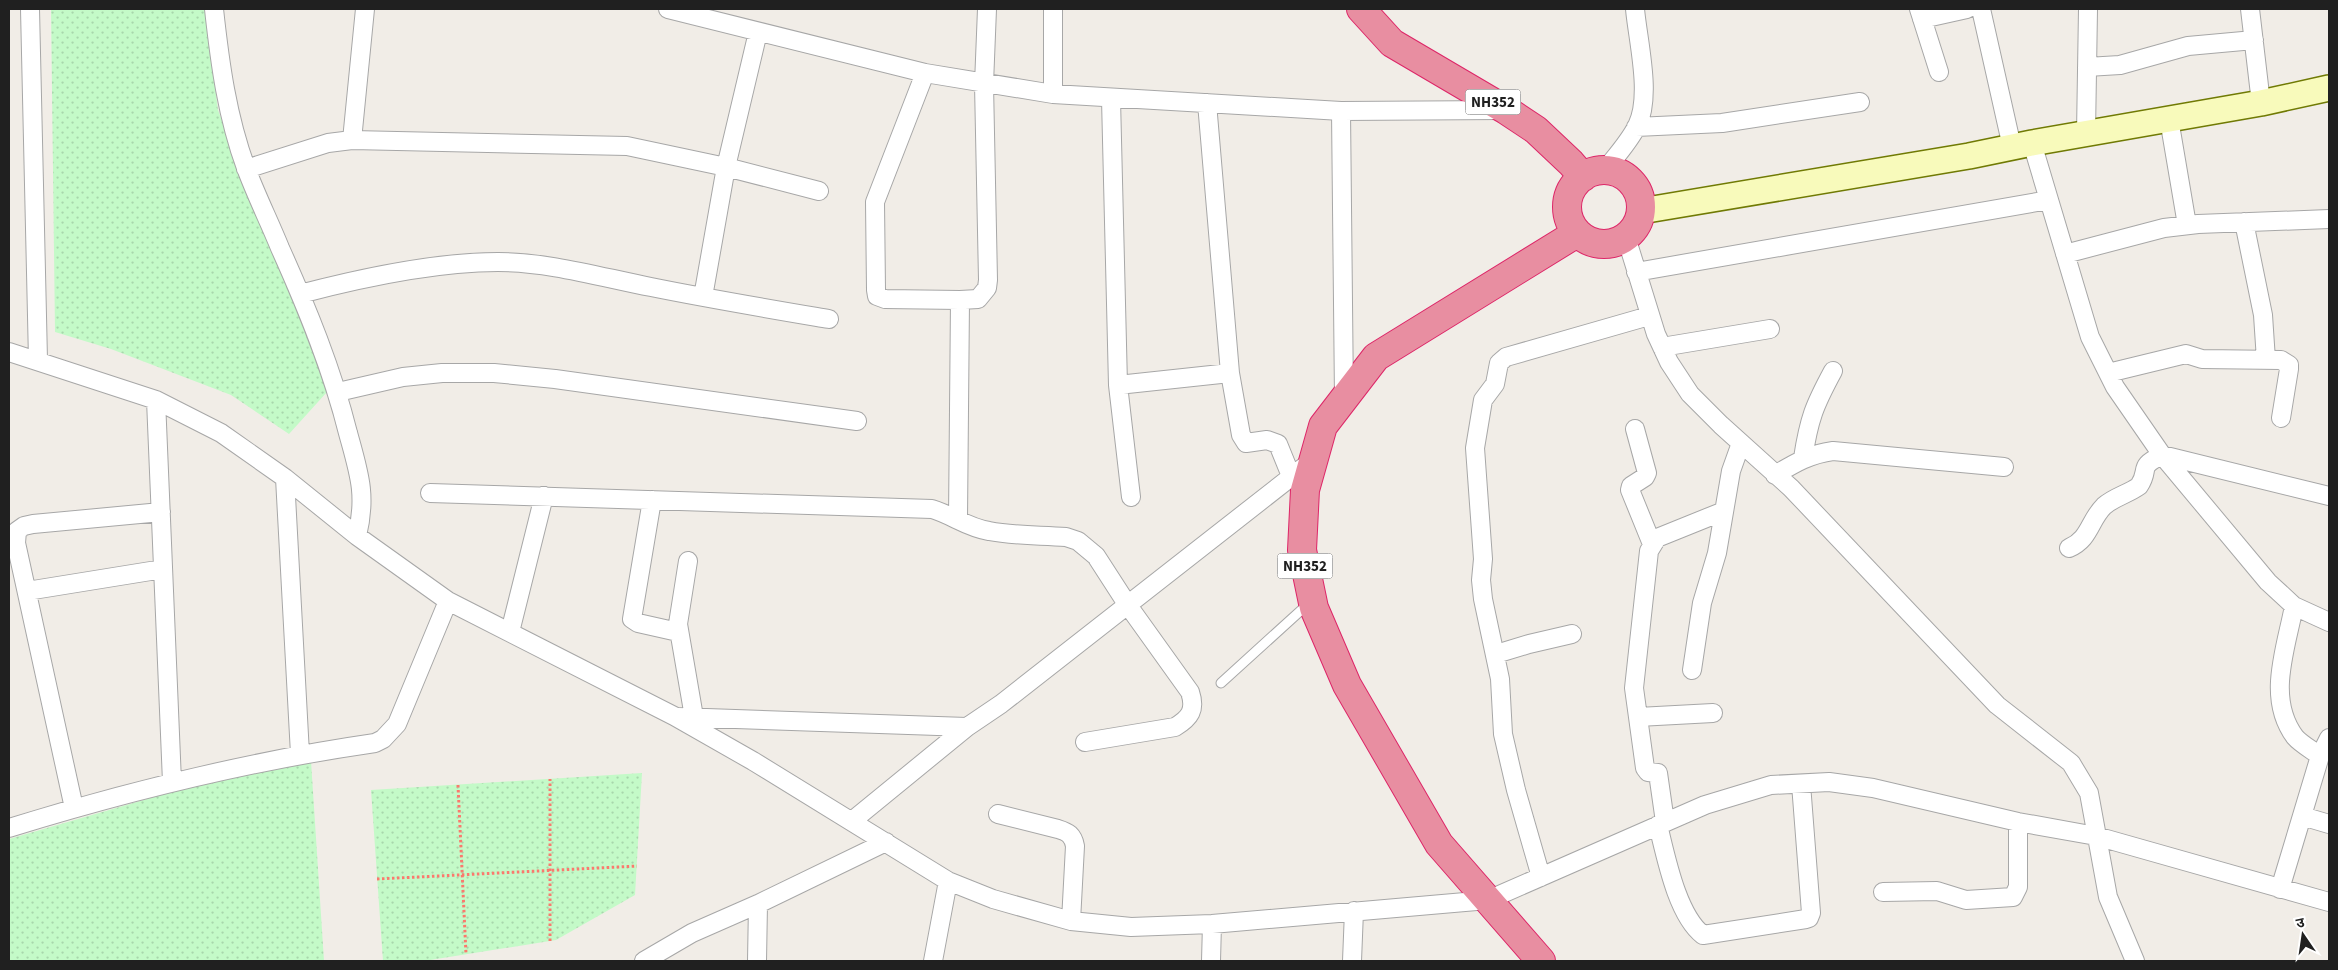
<svg xmlns="http://www.w3.org/2000/svg" width="2338" height="970" font-family="'Source Sans 3','Noto Sans Devanagari',sans-serif">
<style>
.park{fill:url(#park-dots)}
.lines{fill:none;stroke-linecap:round;stroke-linejoin:round}
.lane-casing{stroke:#a7a7a7;stroke-width:11}
.street-casing{stroke:#a7a7a7;stroke-width:20}
.secondary-casing{stroke:#707a04;stroke-width:28}
.highway-casing{stroke:#dd2668;stroke-width:30}
.path{stroke:#fb796d;stroke-width:3;stroke-dasharray:2.5 2.5;stroke-linecap:butt}
.lane{stroke:#fff;stroke-width:9}
.street{stroke:#fff;stroke-width:18}
.secondary{stroke:#f8fabb;stroke-width:25}
.highway{stroke:#e88ea1;stroke-width:28}
.labels{text-anchor:middle;dominant-baseline:central;stroke-width:4.5;stroke-linejoin:round;paint-order:stroke}
.shield{fill:#fff;stroke:#636363;stroke-width:1}
.shield-label{font-size:15px;font-weight:bold;fill:#202020}
</style>
<defs>
<pattern id="park-dots" width="8" height="8" patternUnits="userSpaceOnUse" patternTransform="scale(1.25)"><rect width="8" height="8" fill="#c4fac8"/><path d="M2 2h.1M6 6h.1" fill="none" stroke="#a8d6ac" stroke-width="1.8" stroke-linecap="round"/></pattern>
</defs>
<rect width="100%" height="100%" fill="#f1ede7"/>
<path class="park" d="M51,9H205L218,110L245,182L317,355L327,392L289,434L231,395L111,349L55,332Z
M311,761L324,961H9V839L192,786Z
M642,773L635,895L556,940L424,961H383L371,790Z"/>
<g class="lines">
<g class="lane-casing">
<path id="lane" d="M1221,683L1308,604"/>
</g>
<g class="street-casing">
<path id="street" d="M30,9L38,360
M214,9C220,64 227,116 246,168C256,195 269,221 280,248C307,308 332,369 348,433C359,473 367,495 357,536
M668,9L925,73L1053,94L1341,111L1503,110
M1919,9L1939,72
M1981,9L2012,147
M2250,9L2261,103
M1922,19L1967,9
M2087,67L2120,65L2188,46L2254,40
M925,73L875,202L876,290L877,296L885,299L960,300
M1053,94V9
M1111,99L1118,385L1131,497
M1207,103L1230,373L1241,435L1246,443L1267,440L1278,444L1291,476
M1341,111L1344,398
M2169,119L2187,225
M1636,127L1722,123L1860,102
M2086,133L2088,9
M352,140L365,9
M2032,143L2090,337L2115,387L2162,455L2268,582L2294,606L2329,622
M246,169L328,143L352,140L627,146L726,167L819,191
M1605,170C1616,156 1629,142 1637,126C1652,96 1638,42 1635,9
M2244,222L2263,315L2266,360
M1626,237L1656,334L1669,362L1690,394L1721,425L1791,488L1997,705L2071,763L2089,793L2108,897L2135,961
M2065,254L2164,228L2198,224L2329,219
M1636,272L2049,200
M300,294C361,278 434,262 498,262C549,262 600,277 651,287C710,299 770,309 829,319
M703,297L726,167L758,32
M1662,347L1770,329
M9,352L156,400L221,433L285,478L357,536L448,601L674,716L753,761L948,881L993,899L1071,921L1131,927L1212,924L1488,900L1705,805L1771,785L1829,782L1873,788L2018,822L2096,836L2329,902
M2108,373L2186,354L2202,359L2281,360L2289,365V369L2281,418
M1118,385L1230,373
M338,392L403,377L442,373H494L555,379L857,421
M156,400L172,782
M1635,429L1647,473L1645,477L1631,486L1630,490L1652,544
M1803,458C1809,419 1814,406 1833,371
M1775,475C1795,463 1810,454 1833,451L2004,467
M285,478L300,754
M430,493L932,509C952,515 968,528 989,531C1014,536 1041,535 1066,537L1078,541L1096,556L1127,604L1190,692C1196,710 1190,718 1175,727L1085,742
M652,500L632,619L638,623L678,632
M958,519L960,300L978,299L987,288L988,280L984,84L987,9
M2069,548C2090,539 2089,521 2104,506C2114,497 2128,494 2139,486C2151,468 2136,468 2162,455L2329,496
M688,561L678,624L694,717
M27,591L163,569
M510,632L544,496
M1496,654L1529,644L1572,634
M1692,670L1702,603L1717,553L1731,471L1741,443
M678,717L967,727
M1638,717L1713,713
M2320,756L2329,738
M74,808L16,543L17,531L24,526L33,524L161,512
M998,814L1058,829C1068,832 1073,835 1075,846L1071,921
M2302,816L2329,824
M852,821L967,727L1001,704L1314,459
M1665,822L1658,773L1648,772L1645,768L1634,688L1649,551L1657,538L1724,511
M1658,825C1666,857 1677,915 1703,935L1806,919L1809,918L1811,913L1801,784
M9,828C129,791 250,761 375,743L383,739L397,724L448,601
M1541,877L1516,790L1503,734L1500,679L1483,599L1481,580L1483,559L1475,448L1483,400L1495,384L1499,363L1506,357L1649,316
M2280,889L2320,756C2312,750 2301,744 2295,737C2266,698 2286,649 2294,606
M1883,892L1937,891L1966,900L2013,897L2018,887V822
M644,961L692,933L758,904L886,842
M757,961L758,904
M933,961L948,881
M1211,961L1212,924
M1352,961L1354,911"/>
</g>
<g class="secondary-casing">
<path id="secondary" d="M1641,211L1969,156L2032,143L2261,103L2329,88"/>
</g>
<g class="highway-casing">
<path id="highway" d="M1361,9L1392,43L1506,110L1536,130L1571,163L1583,177
M1567 207a37 37 0 1 1 74 0a37 37 0 1 1-74 0Z
M1541,961L1439,844L1347,685L1314,608L1302,550L1305,490L1323,426L1376,357L1577,233"/>
</g>
<path class="path" d="M458,785L466,954
M377,879L637,866
M550,941V779"/>
<use href="#lane" class="lane"/>
<use href="#street" class="street"/>
<use href="#secondary" class="secondary"/>
<use href="#highway" class="highway"/>
</g>
<g class="labels">
<g class="shield">
<rect x="1465.5" y="89.5" width="55" height="25" rx="4"/>
<rect x="1277.5" y="553.5" width="55" height="25" rx="4"/>
</g>
<g class="shield-label">
<text x="1493" y="102">NH352</text>
<text x="1305" y="566">NH352</text>
</g>
</g>
<rect width="2338" height="970" fill="none" stroke="#202020" stroke-width="20"/>
<g transform="translate(2303 935) rotate(347)" stroke="#ffffff" stroke-width="4" paint-order="stroke">
<path d="M0-4L9 19L0 12L-9 19Z" fill="#202020"/>
<text y="-8" font-size="14" font-weight="bold" text-anchor="middle" fill="#202020">उ</text>
</g>
</svg>
